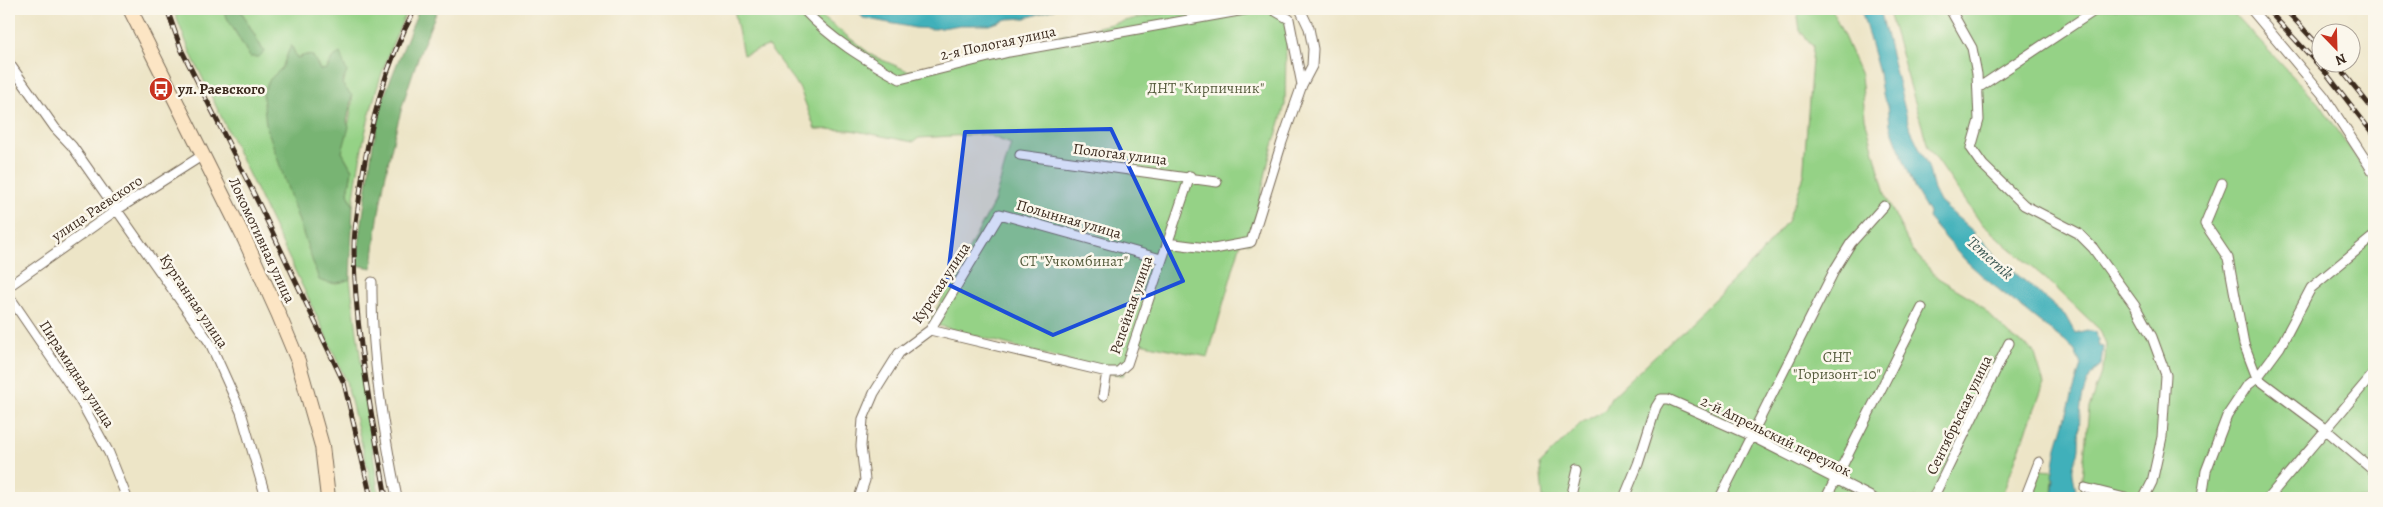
<svg xmlns="http://www.w3.org/2000/svg" width="2383" height="507" font-family="Alegreya,serif">
<style>
.green{fill:#95d286;stroke:#687e52}
.forest{fill:#78b473;stroke:#5a6f48}
.water{fill:#40b0ba;stroke:#3e6d6c}
.lines{fill:none;stroke-linecap:round;stroke-linejoin:round}
.street-casing{stroke:#796b59;stroke-width:11}
.secondary-casing{stroke:#796b59;stroke-width:16}
.street{stroke:#fff;stroke-width:9}
.secondary{stroke:#fce5c4;stroke-width:14}
.rail-casing{stroke:#3b2a1e;stroke-width:5}
.rail{stroke:#fbf7ec;stroke-width:3;stroke-dasharray:9;stroke-linecap:butt}
.marked{fill:#1d4ed8;fill-opacity:0.2;stroke:#1d4ed8;stroke-width:4;stroke-linejoin:round}
.labels{text-anchor:middle;dominant-baseline:central;stroke-width:5;stroke-linejoin:round;paint-order:stroke}
.street-label{font-size:15px;fill:#3b2a1e;stroke:#fbf7ec}
.park-label{font-size:15px;fill:#565c3d;stroke:#fbf7ec}
.poi-label{font-size:15px;font-weight:bold;fill:#3b2a1e;stroke:#fbf7ec;text-anchor:start}
.water-label{font-size:16px;font-style:italic;fill:#3d5955;stroke:#fbf7ec}
</style>
<rect width="100%" height="100%" fill="#fbf7ec"/>
<filter id="ink" filterUnits="userSpaceOnUse"><feTurbulence type="fractalNoise" baseFrequency=".02" numOctaves="2"/><feDisplacementMap in="SourceGraphic" scale="10" xChannelSelector="R" yChannelSelector="G"/><feConvolveMatrix kernelMatrix="1 2 1 2 8 2 1 2 1" color-interpolation-filters="sRGB"/></filter>
<filter id="wash" filterUnits="userSpaceOnUse"><feTurbulence type="fractalNoise" baseFrequency=".0096" numOctaves="4" result="noise"/><feDisplacementMap in="SourceGraphic" scale="20" xChannelSelector="R" yChannelSelector="G"/><feGaussianBlur stdDeviation="1.12" result="paint"/><feColorMatrix in="noise" values="0 0 0 0 0 0 0 0 0 0 0 0 0 0 0 0 0 1.4 0 .05"/><feComposite in="paint" operator="in"/></filter>
<g filter="url(#wash)">
<rect width="100%" height="100%" fill="#ede5c7"/>
<path class="green" d="M173,9H222L250,57L264,52L240,9H408C377,75 362,133 353,206L348,193L352,170L342,152C344,144 354,103 352,97C350,93 345,88 342,84L345,79L329,62L327,69L320,70L316,60L306,55L297,58L291,45L282,68L319,280L336,284L350,279L379,498H375L346,381L322,327L191,54Z
M734,9H812L873,56L908,71L1137,18L1191,9H1278L1292,22L1286,49L1285,105L1269,159L1250,243L1241,242L1208,357L1135,342L1123,376L929,323L994,202L1011,144L985,134L919,138L913,142L851,130L815,129L800,89L768,46L743,55Z
M1797,9H1832L1861,75L1865,118L1886,197L1912,250L1938,278L1973,299L2011,336L2034,351L2044,384L2001,498H1543L1540,464L1581,423L1605,410L1611,398L1755,260L1788,220L1803,179L1813,46L1800,31Z
M1888,9H2229L2322,107L2374,184V498H2080L2089,408L2105,361L2106,345L2100,330L2054,286L1981,223L1928,147Z
M2041,470L2053,471L2052,498H2033Z"/>
<path class="forest" d="M222,9H240L264,52L259,57H250Z
M419,9H438C401,91 381,178 372,268L356,265L373,144L384,96Z
M291,45L297,58L306,55L313,56L320,70L327,69L332,58L340,53L347,72L342,84L352,96L347,122L349,127L342,152L352,170L348,193L353,206L350,279C337,284 331,285 319,280L266,125L263,96L265,89L270,79L282,68Z"/>
<path class="water" d="M856,9H1055L1026,18L1007,19L990,25H960L935,29L915,28L863,18Z
M1861,9H1880L1909,126L1928,166L1934,190L1940,202L1975,233L1972,236L1973,239L1978,237C1994,249 1993,263 2013,271L2065,315L2075,333L2087,330L2096,332L2099,346L2103,347L2101,365C2077,382 2080,422 2079,448C2079,455 2074,461 2073,467C2072,476 2076,485 2076,494L2071,498H2052L2054,479L2052,476L2057,447L2081,365L2074,349L1988,281L1966,261L1928,218L1929,213L1915,189L1890,125L1888,105L1882,95L1879,73Z"/>
</g>
<g filter="url(#ink)">
<g class="lines">
<g class="street-casing">
<path id="street" d="M803,9C832,40 862,58 900,79L1009,52L1250,9
M1272,9L1289,19L1302,85
M1950,9L1972,48L1977,74L1979,120L1971,148L1983,165L2024,205L2078,233L2093,248L2135,306L2152,337L2166,375L2162,437L2152,482L2144,498
M2251,9L2324,96L2374,173
M9,63L55,128L72,146L210,343L241,412L266,498
M1978,88L2097,9
M1020,155L1217,182
M2222,183L2205,224L2228,258L2244,344L2257,378L2325,429L2374,471
M1167,243L1214,249L1251,242L1282,142L1302,85L1312,66L1313,49L1309,28L1300,9
M372,282C371,354 383,428 397,498
M9,286L115,211L203,155
M9,296L80,400L109,453L127,498
M930,330L1107,372H1118L1127,364L1190,176
M1103,396L1107,372
M2085,488L2125,498
M859,498L865,480L861,446L863,419L874,393L899,353L930,330L1000,214L1161,259
M1571,498L1578,468
M1624,498L1638,464L1656,407L1661,399H1668L1751,436L1873,498
M1720,498L1835,269L1851,243L1884,206
M1826,498L1922,308
M1933,498L2009,343
M2025,498L2039,462
M2202,498L2206,471L2227,416L2247,386L2257,378L2280,347L2311,288L2374,236
M2268,498L2374,373"/>
</g>
<g class="secondary-casing">
<path id="secondary" d="M130,9L245,240L278,313L298,361L322,446L328,498"/>
</g>
<use href="#street" class="street"/>
<use href="#secondary" class="secondary"/>
<g class="rail-casing">
<path id="rail" d="M167,9L181,49L260,206L344,383L371,498
M2267,9L2326,73L2374,135
M2285,9L2320,47
M2335,62L2374,111
M386,498C372,415 354,331 354,246C354,231 357,216 359,201C367,134 383,68 415,9"/>
</g>
<use href="#rail" class="rail"/>
</g>
</g>
<path class="marked" d="M1111,129L1183,281L1053,335L947,284L965,132Z"/>
<defs>
<g id="bus-disc" transform="scale(1.25)"><circle r="9.5" fill="#c8321e" stroke="#fbf7ec"/><path d="M-5-6H5V4H4V6H2V4H-2V6H-4V4H-5ZM-3.5-4V0h7V-4ZM-3.5 1.2v1.5H-2V1.2ZM2 1.2v1.5H3.5V1.2Z" fill="#fff"/></g>
</defs>
<g fill-rule="evenodd">
<use href="#bus-disc" x="161" y="89"/>
</g>
<g class="labels">
<g class="street-label">
<text transform="translate(998 43) rotate(-12)">2-я Пологая улица</text>
<text transform="translate(1120 154) rotate(7)">Пологая улица</text>
<text transform="translate(97 208) rotate(-34)">улица Раевского</text>
<text transform="translate(1069 219) rotate(16)">Полынная улица</text>
<text transform="translate(262 240) rotate(65)">Локомотивная улица</text>
<text transform="translate(941 283) rotate(-57)">Курская улица</text>
<text transform="translate(194 301) rotate(56)">Курганная улица</text>
<text transform="translate(1131 305) rotate(-71)">Репейная улица</text>
<text transform="translate(77 374) rotate(57)">Пирамидная улица</text>
<text transform="translate(1959 415) rotate(-64)">Сентябрьская улица</text>
<text transform="translate(1776 436) rotate(26)">2-й Апрельский переулок</text>
</g>
<g class="park-label">
<text x="1206" y="88">ДНТ "Кирпичник"</text>
<text x="1074" y="261">СТ "Учкомбинат"</text>
<text x="1837" y="357">СНТ<tspan x="1837" dy="17">"Горизонт-10"</tspan></text>
</g>
<g class="poi-label">
<text x="178" y="89">ул. Раевского</text>
</g>
<g class="water-label">
<text transform="translate(1990 258) rotate(42)">Temernik</text>
</g>
</g>
<rect width="2383" height="507" fill="none" stroke="#fbf7ec" stroke-width="30"/>
<g transform="translate(2336 48) rotate(157)"><circle r="24" fill="#fbf7ec" stroke="#aea59a"/>
<path d="M0-4L9 19L0 12L-9 19Z" fill="#c8321e"/>
<text y="-8" font-size="14" font-weight="bold" text-anchor="middle" fill="#3b2a1e">N</text>
</g>
</svg>
